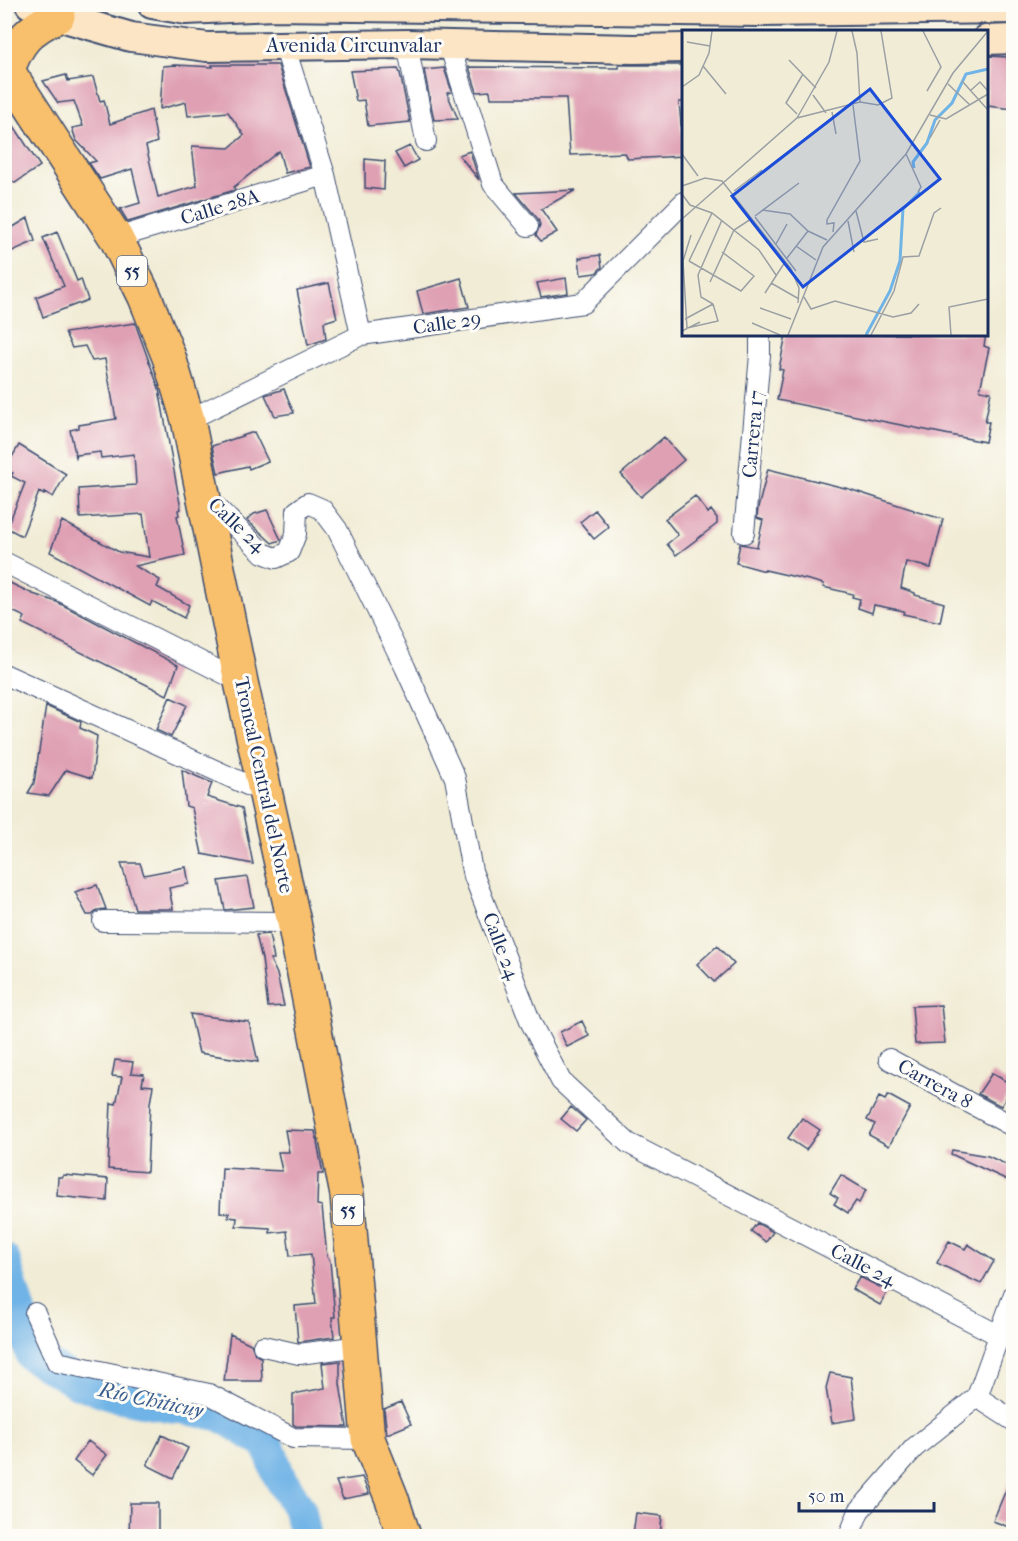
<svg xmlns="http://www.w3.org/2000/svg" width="1018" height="1541" font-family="'IM FELL French Canon',serif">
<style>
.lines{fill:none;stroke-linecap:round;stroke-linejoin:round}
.river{stroke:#70b3e6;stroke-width:33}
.building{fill:#dfa0b4}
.minor-casing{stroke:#3b4b70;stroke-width:22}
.secondary-casing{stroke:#3b4b70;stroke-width:32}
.trunk-casing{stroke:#3b4b70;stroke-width:36}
.minor{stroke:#fff;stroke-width:20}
.secondary{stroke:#fce5c4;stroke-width:28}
.trunk{stroke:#f8bf6c;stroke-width:33}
.labels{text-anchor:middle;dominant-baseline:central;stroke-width:6;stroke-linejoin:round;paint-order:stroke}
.shield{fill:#fdfcf7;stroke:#5f6c8c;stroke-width:1.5}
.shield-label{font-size:18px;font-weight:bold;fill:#1b2f5e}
.street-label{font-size:20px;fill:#1b2f5e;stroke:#fdfcf7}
.water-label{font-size:21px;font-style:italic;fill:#395d8e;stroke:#fdfcf7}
.inset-river{fill:none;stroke:#70b3e6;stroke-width:3}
.inset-road{fill:none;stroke:#9ba0a5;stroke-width:1.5}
.view{fill:#1d4ed8;fill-opacity:0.15;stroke:#1d4ed8;stroke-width:3}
.inset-edge{fill:none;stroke:#1b2f5e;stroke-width:3}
</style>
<rect width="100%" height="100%" fill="#fdfcf7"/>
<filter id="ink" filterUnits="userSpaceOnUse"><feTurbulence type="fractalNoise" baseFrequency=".0167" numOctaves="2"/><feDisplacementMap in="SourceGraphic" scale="12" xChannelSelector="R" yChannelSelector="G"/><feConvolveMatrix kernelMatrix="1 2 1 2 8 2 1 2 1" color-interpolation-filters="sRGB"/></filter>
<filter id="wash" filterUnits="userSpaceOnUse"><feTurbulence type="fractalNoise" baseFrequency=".008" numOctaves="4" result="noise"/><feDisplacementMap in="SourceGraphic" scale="24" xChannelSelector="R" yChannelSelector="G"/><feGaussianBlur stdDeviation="1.35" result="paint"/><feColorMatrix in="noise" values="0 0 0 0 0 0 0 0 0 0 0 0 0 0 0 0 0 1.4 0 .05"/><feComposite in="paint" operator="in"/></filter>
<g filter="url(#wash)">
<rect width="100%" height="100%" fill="#f1ecd5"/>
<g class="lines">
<path class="river" d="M4,1260L32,1356L77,1382L119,1396L221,1415L268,1445L278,1474L300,1511L305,1536"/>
</g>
<g id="blocks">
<path class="building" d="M988,56L1007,57V59L1014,60V109L987,106Z
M176,65L213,67L212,65H278L310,167L285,173L279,151L234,187L235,190L128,222L120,209L140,203L132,169L100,179L89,163L96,161L76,140L72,128L83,126L74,101L58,103L43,81L66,75L68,81L93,77L100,101L104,100L110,124L151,110L157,142L146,146L158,197L197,186L192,146L229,148L244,135L228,112L188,116L186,102L160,109L163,66Z
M619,65H684V102H679L684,156L628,159L625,153L570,155L566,98H491L490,91L477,92L469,67L619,68Z
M444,68L452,92L447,93L458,119L434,120L424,70Z
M398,69L400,73L410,122L368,126L364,100L356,101L350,71Z
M14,126L40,166L15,183L4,175V133Z
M410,146L418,160L404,168L395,153Z
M470,151L479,180L459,155Z
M365,159L385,161L384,190L365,188Z
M576,190L541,209L557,232L541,241L536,235L540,225L538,219L516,193Z
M28,218L35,241L8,253L5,232Z
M57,232L77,281L81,279L88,300L43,317L36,297L64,286L43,238Z
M600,255L602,267L596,273L581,275L579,258Z
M461,278L469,307L423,314L417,291Z
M566,278L568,293L541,297L537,283Z
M329,283L337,318L324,322L326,339L308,345L297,290Z
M135,323L159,389L181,509L178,510L179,515L177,516L185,555L135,566L160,580L157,587L189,605L184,618L152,601L150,606L50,552L62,521L119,552L149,557L143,514L80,518L79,489L136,485L134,454L101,458L100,452L77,455L76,458L70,430L79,428V425L116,419L105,359L92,361L85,346L72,348L65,333Z
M786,334H986L984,346L989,348L980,390L991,392L985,422H989L985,442L777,400L783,370L779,369Z
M284,389L294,413L275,416L265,395Z
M254,432L268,461L249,469L248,466L218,473L212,446Z
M664,437L684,460L641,497L621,474Z
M19,445L66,474L53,497L45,492L44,495L39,492L22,536L7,528L25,483L11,476L13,473L5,469Z
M768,469L849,489L914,510V511L943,519L931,568L906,562L901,588L915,593V595L944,603L940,622L903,614L904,611L874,605L872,613L858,608L860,599L852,597L853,594L823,587L824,584L809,580L765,570V571L736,563L740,544L757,547L763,520L757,518L758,508Z
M695,496L708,513L711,510L717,518V524L676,555L667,544L678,535L665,519Z
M267,510L281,540L272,543L247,520L254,514Z
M595,510L609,527L594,539L580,522Z
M4,580L33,594L57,602L178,665L167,695L22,623L25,617L4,607Z
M170,697L187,705L171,737L156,730Z
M46,706L81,722L80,728L97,736L92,778L66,770L49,796L28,793L34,783Z
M182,770L212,783L207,797L242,808L253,864L202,854L192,808L186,806Z
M121,863H140L144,875L186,867L189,884L169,888L173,909H135Z
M248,877L254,907L225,910L219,881Z
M97,885L106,909L98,910L92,915H87L75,892Z
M269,934L274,959H270L277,974L284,1006L268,1007L262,959L256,935Z
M717,946L734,964L714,982L697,964Z
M941,1005L945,1043L915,1044L912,1006Z
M190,1014L249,1022L258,1062L199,1053Z
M582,1021L589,1036L567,1047L560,1032Z
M115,1060L133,1062L131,1073L144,1074L142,1085L153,1086L150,1103L147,1172L108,1169L111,1103L116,1104L122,1077L112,1076Z
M992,1073L1014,1086L1001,1106L978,1094Z
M888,1095L910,1107L889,1146L869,1135L875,1124L867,1120L879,1097L885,1100Z
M571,1107L586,1120L576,1131L561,1119Z
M802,1118L820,1130L806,1150L788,1138Z
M285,1130L315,1131L323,1174H318L317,1205L322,1206L327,1257L330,1261L335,1317H332L334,1337L298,1342L295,1306L316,1304L311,1254L290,1256L287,1231L270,1233V1228L236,1226L237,1218L228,1217L229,1213L220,1212L222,1168L282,1171L278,1152H289Z
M952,1150L988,1156L1014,1168V1183L951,1154Z
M63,1175L108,1179L107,1201L57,1196L58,1177H63Z
M841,1175L866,1190L859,1203L856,1201L848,1213L834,1204L838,1198L830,1193Z
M757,1223L773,1232L766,1242L751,1231Z
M949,1241L965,1249L968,1244L994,1261L981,1284L937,1263Z
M860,1277L888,1291L880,1305L852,1289Z
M230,1334L251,1344L255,1354L261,1358L262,1381H224Z
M340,1361V1384L347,1427L296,1426L293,1424V1394L325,1388L322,1363Z
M830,1373L851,1377L856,1419L832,1423L826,1388Z
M401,1402L411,1424L387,1434L384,1409Z
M162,1435L188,1448L173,1478L147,1465Z
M88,1441L107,1455L92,1475L74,1461Z
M1013,1473H1014V1529L993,1521Z
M362,1477L369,1494L343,1499L336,1481Z
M130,1503H158V1536H129Z
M636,1513L662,1516L660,1536L633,1534Z"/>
</g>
</g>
<g filter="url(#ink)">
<use href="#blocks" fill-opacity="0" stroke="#3b4b70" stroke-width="1.5"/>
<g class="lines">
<g class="minor-casing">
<path id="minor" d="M407,44L426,141
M449,44L493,184L528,226
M284,45L325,175L361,335
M116,238L325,175
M188,420L361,335L583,303L684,202
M206,497L263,553L276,558L289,552L296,534L297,511L308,503L322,509L337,529L405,667L455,778L472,871L531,1023L561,1081L628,1143L1000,1336
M744,533L760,355V334
M4,562L241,682
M4,674L265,793
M103,921L294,922
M889,1059L1014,1127
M35,1313L57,1362L209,1394L293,1438L368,1439
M263,1346L299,1354L360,1346
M977,1397L1014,1421
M849,1536L859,1511L914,1448L977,1397L1014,1294"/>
</g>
<g class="secondary-casing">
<path id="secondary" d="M30,4L58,16L131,37L207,47L407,44L634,49L684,48
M152,4L186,10L274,6L759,12L1014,9
M986,40L1014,39"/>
</g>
<g class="trunk-casing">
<path id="trunk" d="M4,65L116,238L145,297L169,357L188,420L241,682L294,922L347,1195L368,1439L392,1499L404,1536
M8,70C18,41 29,29 58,16"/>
</g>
<use href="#minor" class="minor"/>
<use href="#secondary" class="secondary"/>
<use href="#trunk" class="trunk"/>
</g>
</g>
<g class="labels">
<g class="shield">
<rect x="117" y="256" width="30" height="30" rx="4.5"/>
<rect x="333" y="1195" width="30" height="30" rx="4.5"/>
</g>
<g class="shield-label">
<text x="132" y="271">55</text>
<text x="348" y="1210">55</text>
</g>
<g class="street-label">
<text x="354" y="45">Avenida Circunvalar</text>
<text transform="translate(220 207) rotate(-17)">Calle 28A</text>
<text transform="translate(447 323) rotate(-8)">Calle 29</text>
<text transform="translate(753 434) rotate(-85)">Carrera 17</text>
<text transform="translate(237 525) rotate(43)">Calle 24</text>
<text transform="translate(264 785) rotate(78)">Troncal Central del Norte</text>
<text transform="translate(501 946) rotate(69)">Calle 24</text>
<text transform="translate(935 1084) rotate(29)">Carrera 8</text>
<text transform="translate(863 1265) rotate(27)">Calle 24</text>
</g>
<g class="water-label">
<text transform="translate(151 1400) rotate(12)">Río Chiticuy</text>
</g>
</g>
<g transform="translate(682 30)">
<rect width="306" height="306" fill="#f1ecd5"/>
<path class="inset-river" d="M232,138L231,132L245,113L253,90L270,73L284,44L306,39M184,305L208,261L218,231L221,179L238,162"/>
<path class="inset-road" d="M170,1L175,23L178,72M241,1L259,37L245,61M5,12L28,16M107,30L134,58M21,36L44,64M280,51L306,80M266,54L288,75M0,57L17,45L27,23L30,1M288,61L298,52L306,61M131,65L144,83M150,82L154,104M115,84L104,73L121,44M248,85L264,89L306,64M115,88L147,32L155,1M248,108L258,90M0,124L16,146M224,124L239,157L236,162M0,156L23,148L40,151L109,239L117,258L116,273M52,161L80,140M0,164L8,175L30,183L77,220L94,245M80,180L108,184L126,201L145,210M174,181L182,212L196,209M73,186L117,153M73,187L114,241M0,189L115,88L178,72L196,75L210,68L199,1M166,191L172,222M151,202L152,193L145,194V190L178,131L171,75M9,205L1,231L5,298L36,291L31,274M94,214L105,194M114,216L134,230M105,228L126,201M7,231L59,261L72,246L40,222M7,231L30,183M28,252L52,200L69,189M89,253L117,269M83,263L103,232M122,267L129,279L153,271L211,287L229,283L237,274M31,274L19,267L16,245L40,190M78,278L109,289M3,289L31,274M70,293L98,305M0,301L18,292M106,305L141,217L224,124L271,43L306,1M189,305L212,261L221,227L237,226L252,183L259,178M269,305L267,277L306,269"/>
<path class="view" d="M188,59L258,149L121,257L50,166Z"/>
<rect width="306" height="306" class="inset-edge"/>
</g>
<rect width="1018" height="1541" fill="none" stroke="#fdfcf7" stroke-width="24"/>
<path d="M799 1502v9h135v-9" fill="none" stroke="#1b2f5e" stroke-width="3"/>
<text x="808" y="1502" font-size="18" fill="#1b2f5e" stroke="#fdfcf7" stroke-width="4.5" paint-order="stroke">50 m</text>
</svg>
